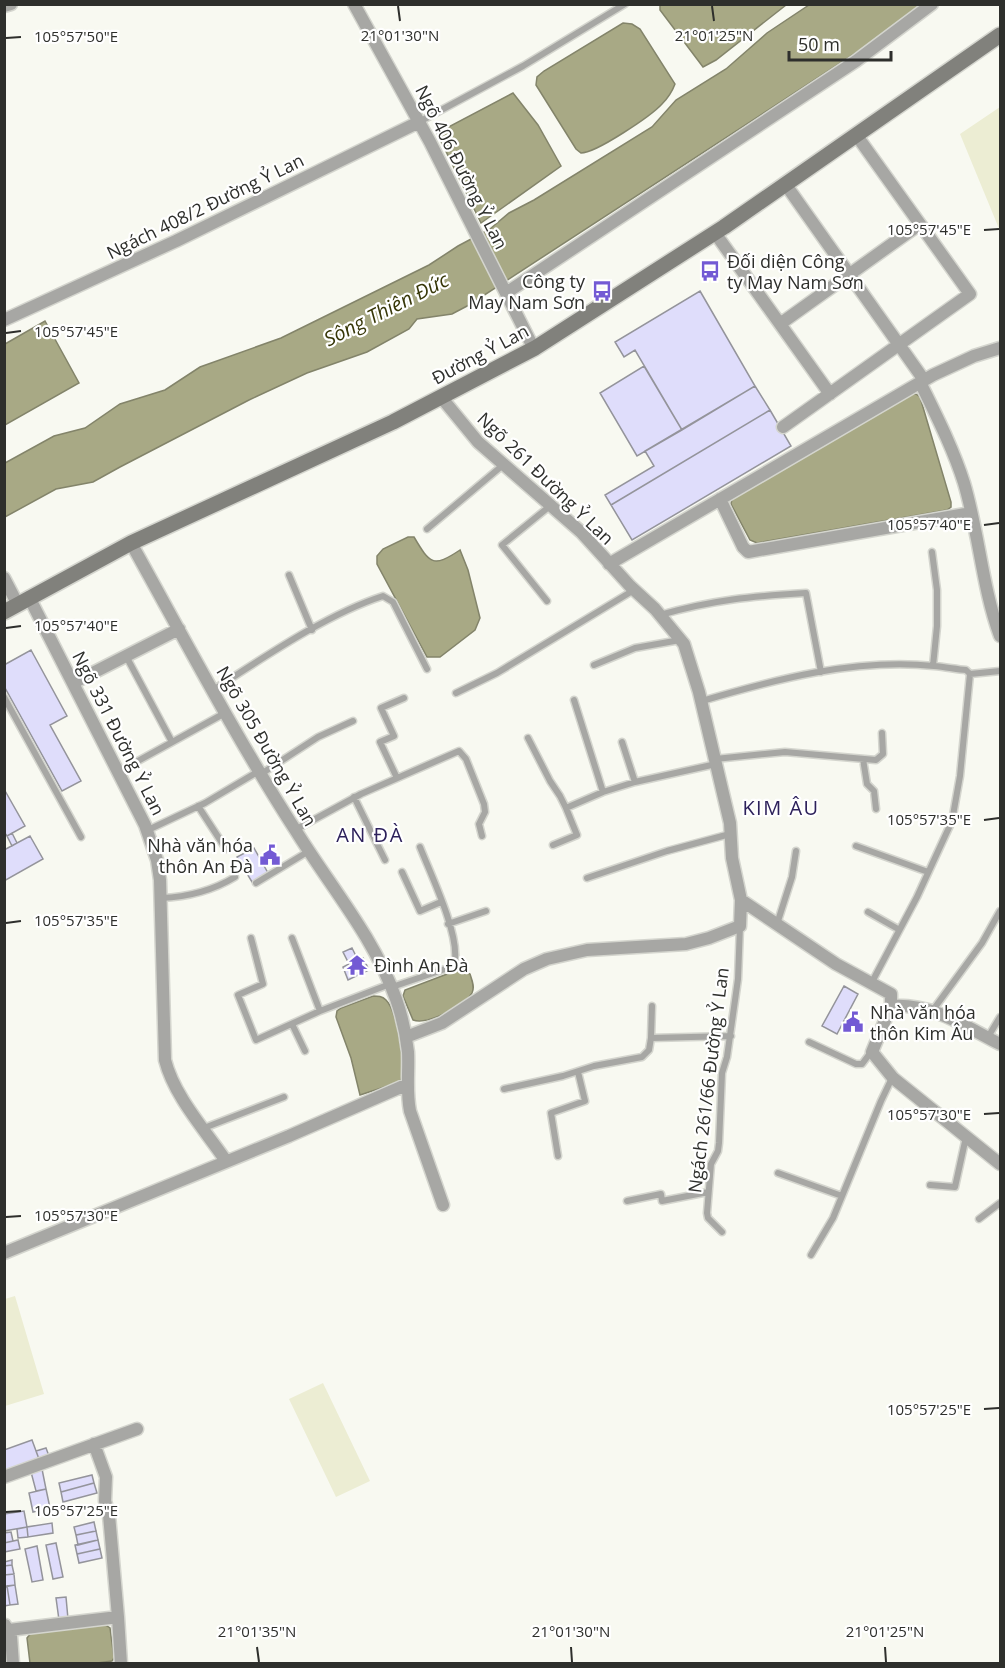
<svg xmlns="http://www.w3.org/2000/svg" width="1005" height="1668" font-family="'Open Sans',sans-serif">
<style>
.green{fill:#ecedd3}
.water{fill:#a8a985;stroke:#83846a;stroke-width:1.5}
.building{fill:#dfddfb;stroke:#94949b;stroke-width:1.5}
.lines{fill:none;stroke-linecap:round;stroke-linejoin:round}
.lane-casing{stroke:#d4d5ce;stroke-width:9}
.street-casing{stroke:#d4d5ce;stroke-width:15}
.secondary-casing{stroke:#d4d5ce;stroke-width:18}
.lane{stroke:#a7a7a4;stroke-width:6}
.street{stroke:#a7a7a4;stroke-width:12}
.secondary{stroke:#81817c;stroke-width:15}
.ticks{fill:none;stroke:#2e2f2c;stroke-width:2}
.labels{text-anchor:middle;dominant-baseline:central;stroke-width:4.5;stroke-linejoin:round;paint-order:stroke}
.street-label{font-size:18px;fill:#2e2f2c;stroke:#fff}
.poi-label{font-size:18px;fill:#2e2f2c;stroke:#fff;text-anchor:start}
.water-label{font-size:20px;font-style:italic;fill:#373708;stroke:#fff}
.neighbourhood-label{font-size:20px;letter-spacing:1.5px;fill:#2d215b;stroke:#fff}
.ticks-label{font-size:15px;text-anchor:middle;fill:#2e2f2c;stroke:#fff;stroke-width:4.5;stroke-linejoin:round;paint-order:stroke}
</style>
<rect width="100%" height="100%" fill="#f8f9f1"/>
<path class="green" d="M1000,107V231L960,134Z
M15,1296L44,1394L5,1406V1299Z
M323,1383L370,1481L336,1497L289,1399Z"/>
<path class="water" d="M660,5V4L786,5L716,60L703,67L660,10Z
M809,5H920L862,49L469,305L452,314L417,319L409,329L367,352L307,373L249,400L120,467L93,482L56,489L5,517V463L54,436L85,428L120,404L165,390L200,367L281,338L429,265L458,246L490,229L509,213L534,200L652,127L676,100L726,69L767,33Z
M623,23L632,24L640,29L675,84C672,92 668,98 662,104C651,116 596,153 581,153L576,149L536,85L537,77L544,71Z
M513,93L538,125L561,166L481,223L437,133Z
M45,321L79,383L5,425V344Z
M911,394H916L920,397L951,502V507L947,510L757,543L750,540L731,504L732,499Z
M408,537H414C430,564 433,568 460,550L468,570L480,618L475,630L440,657H427L377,564V556L383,549Z
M460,970L470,974C472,980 475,987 472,993C465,1006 428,1025 413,1020L403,996L405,990L455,971Z
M373,996C378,996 382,996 386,1000C397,1011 407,1069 400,1082L360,1095L351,1058L336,1017L337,1011L341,1008Z
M104,1624L110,1628L114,1658L112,1661L97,1663H30L27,1638L31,1633Z"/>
<path class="building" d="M700,291L755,386L682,430L635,350L624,357L615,342Z
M644,366L682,430L637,456L600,393Z
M755,386L770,410L611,505L605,495L654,466L645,451Z
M770,410L791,446L632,540L611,505Z
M31,650L67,716L50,725L81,781L62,791L4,686V665Z
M4,789L25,826L7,836L4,832Z
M12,833L17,843L12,846L7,836Z
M30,836L43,859L4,881V850Z
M254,848L268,873L252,882L237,857Z
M352,948L358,960L363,958L369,970L348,980L343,967L349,964L343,952Z
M844,986L858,994L837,1034L822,1026Z
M32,1440L39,1459L4,1471V1450Z
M46,1448L49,1456L39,1459L36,1451Z
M42,1469L46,1489L36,1491L31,1472Z
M92,1475L94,1483L61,1492L59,1483Z
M94,1483L97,1493L63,1502L61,1492Z
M46,1489L50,1508L33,1512L29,1493Z
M24,1511L27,1527L4,1531V1514Z
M94,1522L96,1531L76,1535L74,1527Z
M52,1523L53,1533L28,1537L27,1527Z
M27,1527L28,1537L18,1538L17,1529Z
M96,1531L98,1540L78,1545L76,1535Z
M11,1532L13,1541L4,1543V1533Z
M18,1540L20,1549L4,1552V1543Z
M98,1540L100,1549L77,1554L75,1545Z
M56,1543L63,1577L53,1579L46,1545Z
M37,1546L43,1580L32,1582L25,1549Z
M100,1549L102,1558L79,1563L77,1554Z
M12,1560V1565L4,1566V1562Z
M12,1565L14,1574L4,1575V1566Z
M14,1574L15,1585L4,1587V1575Z
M15,1585L18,1604L10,1605L7,1586Z
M7,1586L10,1605L4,1606V1587Z
M66,1597L68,1619L59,1620L56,1598Z"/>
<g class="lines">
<g class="lane-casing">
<path id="lane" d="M419,122L523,66L625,4
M427,529L503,465
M932,552L937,590V626L933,666
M289,575L312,630
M547,601L502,545L550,506
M660,615C712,600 753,596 806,593L821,672
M126,656L172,742
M594,665L635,648L680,640
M213,690C263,658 327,614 383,596L393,602L427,669
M456,693L497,673L634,590
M4,697L81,837
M574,700L603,792
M702,701C776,679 856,658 934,666C945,667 956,669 966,670L970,674L1000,671
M528,738L550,781L560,796L566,808L603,792L635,782L716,764
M622,742L635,782
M715,759L785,752L876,760L883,754L882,733
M863,759L867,784L874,791L876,809
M118,772L225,713
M261,774L318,737L353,721
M397,778L380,742L394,736L381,708L404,698
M354,797L385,860
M198,806L226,849
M148,830L205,803L259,771
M295,830L361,794L459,751L466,759L484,804L485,812L479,824L482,836
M553,845L577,835L566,808
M856,846L928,872
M402,872L420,911L441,902
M587,878L667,851L730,834
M256,883L309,851
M161,898C188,897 212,891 235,877
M868,912L898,929
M448,924L486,911
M777,924L792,877L796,851
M251,938L263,984L238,995L256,1040L320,1011L390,984
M292,938L320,1011
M872,982L917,897L952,821L960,776L970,674
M392,987L448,968L455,959C458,931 431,875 420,847
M933,1010L982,943L1000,911
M292,1024L305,1051
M988,1037L1000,1017
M651,1038L652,1006
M809,1042L856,1064H862L871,1052
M504,1089L563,1076L594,1066L642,1057L649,1050L651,1038L731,1036
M204,1128L284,1097
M558,1156L551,1113L585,1101L578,1072
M778,1173L842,1196
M930,1185L955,1187L966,1137
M627,1201L661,1194L662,1201L708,1192
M979,1219L1000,1203
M722,1232L708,1218L707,1213L711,1164L718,1151L719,1143L722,1073L727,1057L738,979L740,926
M811,1255L833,1218L881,1101L892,1078"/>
</g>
<g class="street-casing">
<path id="street" d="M354,4L430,142L534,349
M4,6L11,4
M786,185L924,380
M715,233L830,394
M506,293L856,61L932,4
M4,320L176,241L419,122
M780,324L920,224
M920,382C936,415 953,448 964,483C979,533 982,587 1000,636
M441,397L478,442L581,532L630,586L655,609L684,644L699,692L730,823L732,858L741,900L836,964L891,994V1006L872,1052L893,1078L1000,1164
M783,427L970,294L857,136
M720,499L743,547L748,552L971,513
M131,543C185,640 236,738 296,831C330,886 374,937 396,999C402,1016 406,1034 408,1052C409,1072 406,1091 410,1111L443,1205
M609,564L933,375L974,356L1000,348
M4,578L17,603
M29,597L145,825L157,860L160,880L165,1060C174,1096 205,1130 226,1161
M73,683L179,629
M891,1006C933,1003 964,1026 1000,1044
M406,1037L442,1023L524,969L547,959L587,950L686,944L709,938L740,926L741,900
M4,1253L289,1136L408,1084
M4,1477L137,1429
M118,1617L121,1664
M5,1625L11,1636L13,1664
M9,1630L118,1617L109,1515L105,1501L106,1477L94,1444"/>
</g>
<g class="secondary-casing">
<path id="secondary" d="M4,612L131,543L393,422L535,348L724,227L1000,35"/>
</g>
<use href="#lane" class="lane"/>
<use href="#street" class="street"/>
<use href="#secondary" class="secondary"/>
</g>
<path class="ticks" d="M398,6L400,21M712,6L714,21M6,38L21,37M984,230L999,229M6,333L21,331M984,525L999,523M6,628L21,626M984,820L999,818M6,923L21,921M984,1114L999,1113M6,1217L21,1216M984,1409L999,1408M6,1512L21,1511M257,1647L259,1662M571,1647L572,1662M885,1647L886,1662"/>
<defs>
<g id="bus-bare" transform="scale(1.62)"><path d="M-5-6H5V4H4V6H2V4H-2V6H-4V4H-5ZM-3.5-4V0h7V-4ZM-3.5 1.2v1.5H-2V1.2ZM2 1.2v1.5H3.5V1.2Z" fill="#735ad4" stroke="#fff" stroke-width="2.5" paint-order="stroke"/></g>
<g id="civic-bare" transform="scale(1.62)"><path d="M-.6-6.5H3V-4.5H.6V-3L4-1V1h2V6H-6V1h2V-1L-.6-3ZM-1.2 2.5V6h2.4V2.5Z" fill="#735ad4" stroke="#fff" stroke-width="2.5" paint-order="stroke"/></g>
<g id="temple-bare" transform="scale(1.62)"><path d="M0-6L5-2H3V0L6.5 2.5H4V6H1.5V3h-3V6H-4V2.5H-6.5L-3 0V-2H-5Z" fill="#735ad4" stroke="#fff" stroke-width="2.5" paint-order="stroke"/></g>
</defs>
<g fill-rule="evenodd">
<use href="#bus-bare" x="710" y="271"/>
<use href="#bus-bare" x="602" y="291"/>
<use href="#civic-bare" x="270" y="855"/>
<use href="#temple-bare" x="357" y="965"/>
<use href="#civic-bare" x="853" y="1022"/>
</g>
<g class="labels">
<g class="street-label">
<text transform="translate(462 167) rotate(63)">Ngõ 406 Đường Ỷ Lan</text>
<text transform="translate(205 206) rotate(-26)">Ngách 408/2 Đường Ỷ Lan</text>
<text transform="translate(480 354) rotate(-28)">Đường Ỷ Lan</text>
<text transform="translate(546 478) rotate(44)">Ngõ 261 Đường Ỷ Lan</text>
<text transform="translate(119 733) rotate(63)">Ngõ 331 Đường Ỷ Lan</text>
<text transform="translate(267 746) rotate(60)">Ngõ 305 Đường Ỷ Lan</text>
<text transform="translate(708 1080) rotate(-83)">Ngách 261/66 Đường Ỷ Lan</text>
</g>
<g class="poi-label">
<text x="727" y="261">Đối diện Công<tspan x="727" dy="21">ty May Nam Sơn</tspan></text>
<text x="585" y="281" text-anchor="end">Công ty<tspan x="585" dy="21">May Nam Sơn</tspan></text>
<text x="253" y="845" text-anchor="end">Nhà văn hóa<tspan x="253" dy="21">thôn An Đà</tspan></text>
<text x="374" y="965">Đình An Đà</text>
<text x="870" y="1012">Nhà văn hóa<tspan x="870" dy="21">thôn Kim Âu</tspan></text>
</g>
<g class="water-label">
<text transform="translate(386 309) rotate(-27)">Sông Thiên Đức</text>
</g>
<g class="neighbourhood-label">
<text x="781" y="807">KIM ÂU</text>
<text x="370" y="834">AN ĐÀ</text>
</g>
</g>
<g class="ticks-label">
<text x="400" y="41">21°01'30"N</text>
<text x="714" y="41">21°01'25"N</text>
<text x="76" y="42">105°57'50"E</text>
<text x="929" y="235">105°57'45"E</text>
<text x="76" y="337">105°57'45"E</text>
<text x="929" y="530">105°57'40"E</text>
<text x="76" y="631">105°57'40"E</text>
<text x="929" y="825">105°57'35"E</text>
<text x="76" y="926">105°57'35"E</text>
<text x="929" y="1120">105°57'30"E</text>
<text x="76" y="1221">105°57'30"E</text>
<text x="929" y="1415">105°57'25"E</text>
<text x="76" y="1516">105°57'25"E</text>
<text x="257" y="1637">21°01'35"N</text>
<text x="571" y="1637">21°01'30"N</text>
<text x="885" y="1637">21°01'25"N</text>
</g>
<rect width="1005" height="1668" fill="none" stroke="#2e2f2c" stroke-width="12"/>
<path d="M789 51v9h102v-9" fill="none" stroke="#2e2f2c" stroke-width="3"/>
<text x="798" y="51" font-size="18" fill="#2e2f2c" stroke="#ffffff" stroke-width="4.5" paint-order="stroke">50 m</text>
</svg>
